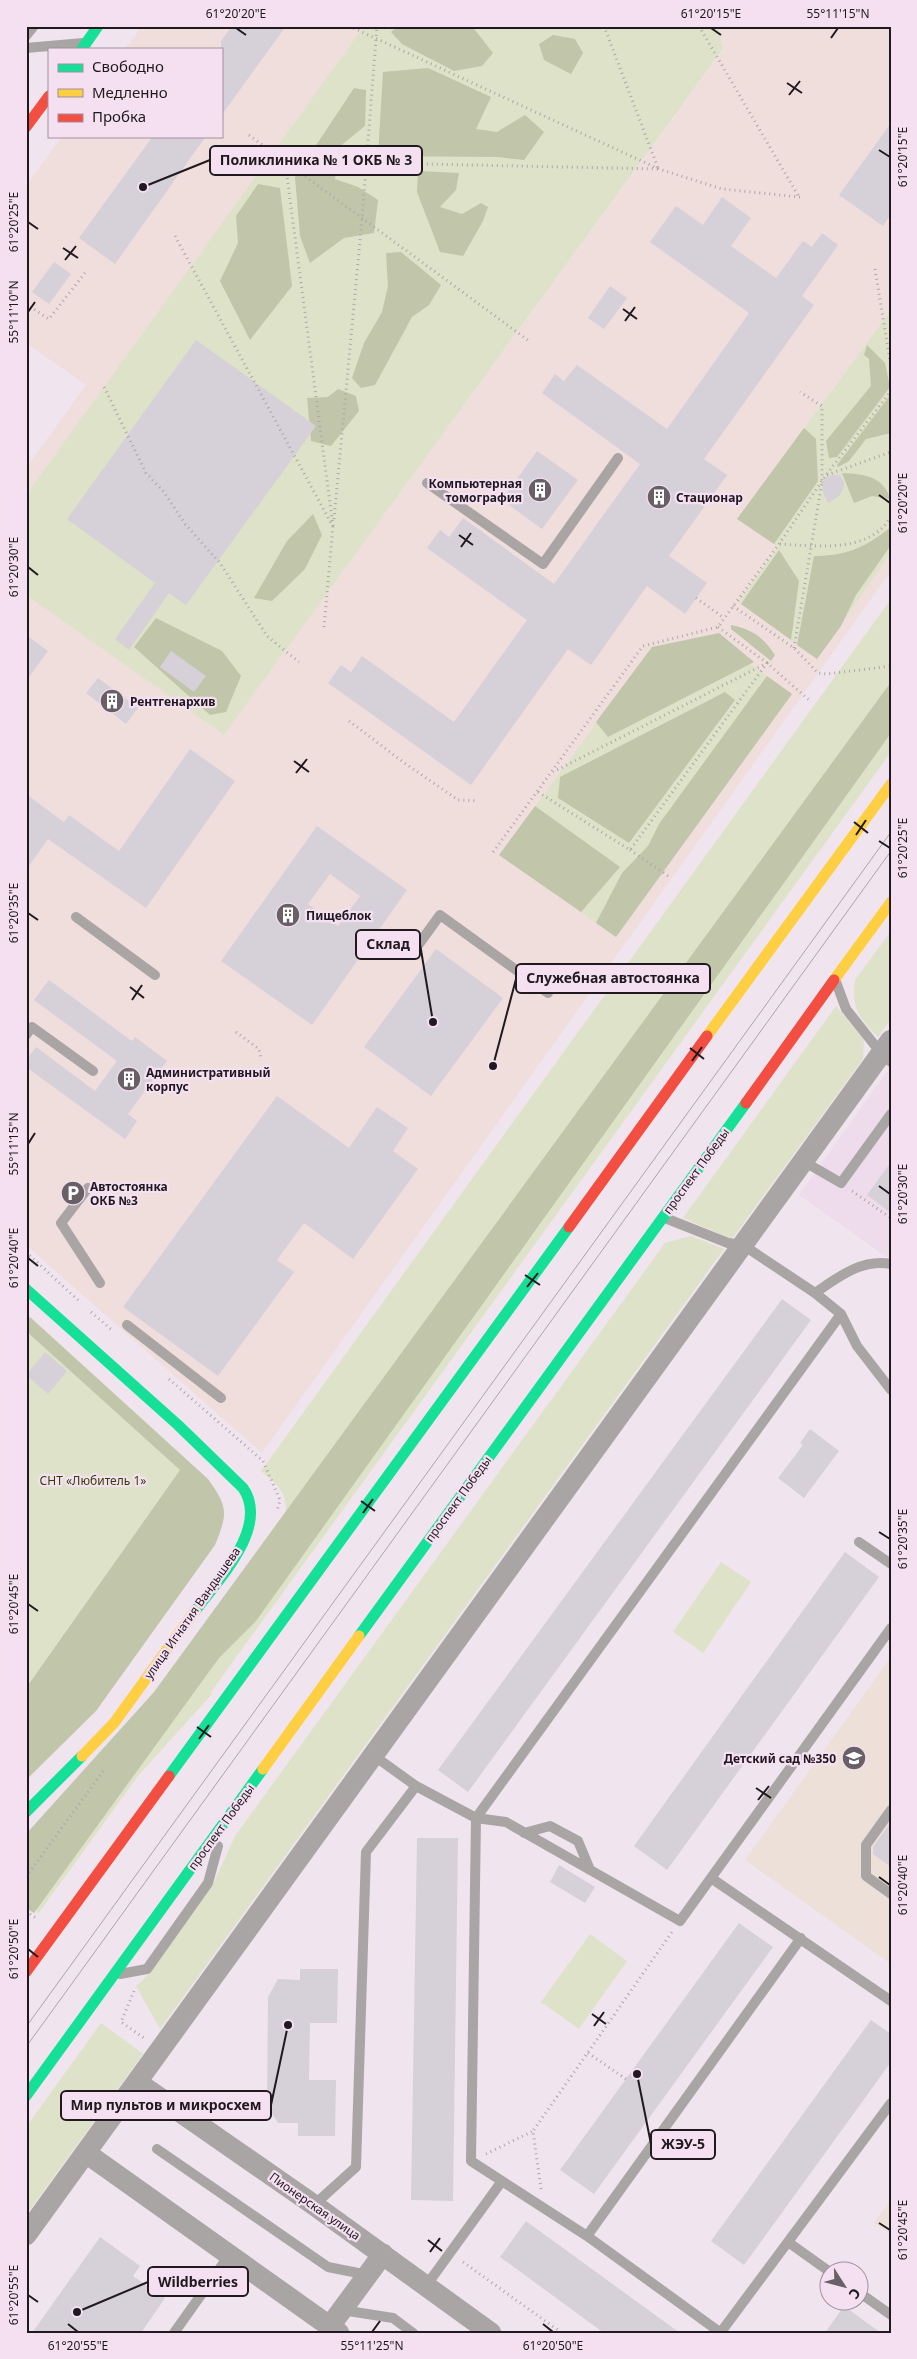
<svg xmlns="http://www.w3.org/2000/svg" width="917" height="2359" font-family="'Noto Sans',sans-serif">
<style>
.built{fill:#eedbec}
.education{fill:#ece0d9}
.medical{fill:#f0dedc;fill-rule:evenodd}
.green{fill:#dde2c8}
.forest{fill:#c1c5aa}
.building{fill:#d6d0d9;fill-rule:evenodd}
.lines{fill:none;stroke-linecap:round;stroke-linejoin:round}
.path{stroke:#ada7aa;stroke-width:3;stroke-dasharray:1 4;stroke-linecap:butt}
.lane{stroke:#aaa5a5;stroke-width:10}
.street{stroke:#aaa5a5;stroke-width:21}
.fast{stroke:#16e098;stroke-width:11}
.slow{stroke:#ffcf43;stroke-width:11}
.jam{stroke:#f24e42;stroke-width:11}
.tram{stroke:#aba5a8;stroke-width:1}
.ticks{fill:none;stroke:#20191f;stroke-width:2}
.labels{text-anchor:middle;dominant-baseline:central;stroke-width:4.5;stroke-linejoin:round;paint-order:stroke}
.poi-label{font-size:12px;font-weight:bold;fill:#20191f;stroke:#f5e0f2;text-anchor:start}
.street-label{font-size:12px;fill:#20191f;stroke:#f5e0f2}
.park-label{font-size:12px;fill:#344100;stroke:#f5e0f2}
.leader{fill:none;stroke:#20191f;stroke-width:2}
.callout-dot{fill:#20191f;stroke:#f5e0f2;stroke-width:2}
.callout{fill:#f5e0f2;stroke:#20191f;stroke-width:2}
.callout-label{font-size:14px;text-anchor:middle;font-weight:bold;fill:#20191f}
.neatline{fill:none;stroke:#20191f;stroke-width:2}
.ticks-label{font-size:12px;text-anchor:middle;fill:#20191f}
</style>
<rect width="100%" height="100%" fill="#f0e5ee"/>
<path class="built" d="M891,1066V1260L799,1195Z"/>
<path class="education" d="M891,1657V1964L745,1860Z
M891,2199V2235L874,2223Z"/>
<path class="medical" d="M142,26H364L26,495V468L86,385L26,343V186L62,136H221V49H125Z
M712,26H891V310L737,519L778,547L738,602L817,659L891,553V571L262,1453L26,1245V595L224,735L723,50L718,27ZM711,635L792,694L616,937L499,854L652,647Z"/>
<path class="green" d="M364,26H718L723,49L224,735L26,595V495Z
M891,310V553L817,659L738,602L778,547L737,519Z
M891,599V752L211,1692L212,1694L138,1776L38,1914L26,1885L286,1516C287,1491 279,1486 261,1471Z
M711,635L792,694L616,937L499,855L652,647Z
M891,931V1019L878,1037C859,1017 851,1009 855,980Z
M836,1006L864,1040L863,1059L732,1239L683,1218Z
M691,1236L724,1249L160,2029L136,1986L146,1977L214,1882L235,1836L665,1243Z
M26,1331L180,1470L26,1688Z
M721,1562L751,1582L703,1653L673,1632Z
M590,1934L627,1961L579,2029L541,2002Z
M101,2023L143,2054L26,2215V2127Z"/>
<path class="forest" d="M398,26H472L493,53L482,66L454,71L402,44L391,32Z
M553,35L575,39L583,53L571,74L544,60L539,44Z
M428,68L491,97L476,129L497,132L525,115L544,132L524,160L498,157L378,156L383,72Z
M354,88L366,90L365,126L339,147L335,179L358,187L378,200L374,233L344,238L310,263L300,236L295,177Z
M418,171L459,173L456,190L440,207L462,214L481,203L488,207L483,221L463,256L440,252L417,192Z
M258,184L280,188L292,286L250,340L220,281L238,243L236,216Z
M401,252L441,285L429,305L412,317L375,385L361,388L352,378L364,343L382,312L388,286L386,253Z
M867,345L885,363L890,387L837,457L829,458L826,441L871,386L869,359L864,355Z
M338,389L356,396L359,411L331,446L311,441L307,398L328,397Z
M891,394V433L866,439L849,461L838,467L837,465Z
M804,428L816,439L818,481L774,544L737,519Z
M842,473C863,474 884,476 890,499L872,496L854,503Z
M313,514L322,535L305,569L272,601L254,598L287,541Z
M891,527V545L856,595L841,626L817,659L797,645L814,556C847,556 866,547 891,527Z
M779,550L799,581L791,640L741,604Z
M156,618L222,651L241,676L226,712L210,715L134,647Z
M731,625C753,630 762,636 775,655L771,661L731,629Z
M719,633L754,662L608,737L596,722L652,647Z
M767,676L792,694L616,937L596,923L622,873L648,846L659,824Z
M891,682V733L256,1621L219,1658L34,1913L26,1908V1834L154,1692Z
M725,692L735,700L629,843L558,798L560,777Z
M535,806L620,867L581,912L499,855Z
M30,1317L208,1479C228,1507 228,1513 215,1545L96,1711L26,1780V1688L180,1470L26,1331V1323Z"/>
<path class="building" d="M232,26H286L221,116V41Z
M891,123V214L883,226L839,195Z
M153,136H206L115,264L79,238Z
M722,197L751,218L731,246L776,278L803,241L812,247L822,233L838,245L802,296L814,305L704,459L727,475L669,556L707,583L685,614L647,586L591,665L568,649L471,785L328,683L341,665L351,672L362,656L454,722L527,620L427,548L440,530L449,537L463,518L554,584L640,464L542,393L555,374L564,381L577,365L667,429L749,313L650,242L676,206L703,225Z
M54,262L71,274L49,304L32,292Z
M610,286L627,298L604,329L588,318Z
M196,340L316,426L186,605L169,593L129,650L115,639L155,583L67,519Z
M537,451L578,480L542,529L502,500Z
M833,475H840L844,483V487L839,496L828,503L823,492L822,483L827,477Z
M26,635L48,651L26,681Z
M171,651L206,676L194,692L160,667Z
M98,678L138,708L126,724L86,693Z
M190,749L235,781L146,908L48,839L26,870V794L64,822L69,815L119,851Z
M317,826L407,890L312,1025L221,961ZM330,874L360,896L338,926L308,904Z
M436,949L503,998L431,1096L364,1047Z
M49,980L132,1041L135,1037L167,1061L128,1114L137,1121L125,1139L26,1067V1060L36,1047L95,1091L117,1061L34,1000Z
M277,1096L349,1148L377,1107L408,1128L393,1151L418,1169L353,1259L304,1223L277,1260L294,1272L218,1376L123,1307Z
M891,1162V1213L867,1195Z
M782,1299L811,1320L468,1792L438,1770Z
M45,1352L67,1371L48,1394L26,1375Z
M810,1429L839,1451L804,1498L778,1478L803,1445L800,1443Z
M845,1552L879,1577L667,1870L634,1846Z
M891,1822V1867L873,1854V1847Z
M417,1838H458L453,2201L411,2200Z
M559,1865L595,1887L585,1903L550,1882Z
M739,1923L773,1947L594,2194L560,2170Z
M300,1969H338L337,2023H310L309,2080H336L335,2136H298V2123H278L267,2106L268,1997L278,1979L300,1980Z
M871,2020L891,2034V2062L744,2265L711,2241Z
M526,2221L552,2240L680,2333H604L500,2257Z
M100,2237L140,2266L133,2276L165,2298L141,2333H32Z
M844,2306L881,2333H825Z"/>
<g class="lines">
<path class="path" d="M349,26L659,169L722,189L800,197
M604,26L658,168
M699,26L799,197
M249,135L529,341
M175,236L331,523
M875,269L891,367
M26,304L49,319L85,273
M104,387L146,473L164,492L185,524L220,563L267,636L299,662
M827,475L891,452
M334,519L362,219L377,26
M333,526L285,161L659,169
M780,544C815,546 871,554 891,516
M696,598L724,618
M733,606L794,648L818,673L827,674L891,666
M324,627L333,525
M718,627L767,663L809,700
M794,648L822,482V406L800,392
M349,721L406,764L458,800L477,801
M538,792L630,850L767,663L553,772
M630,850L671,878
M493,852L643,646L718,627L779,544L826,475L891,391
M236,1032L259,1049L261,1060
M852,1191L891,1218
M26,1252L79,1301
M91,1312L113,1331
M169,1379L263,1461L280,1500L277,1511
M26,1877L104,1770
M26,1911L36,1918
M134,1991L121,2022L144,2038
M588,2053L626,2079
M486,2154L533,2131
M541,2189L533,2131L672,1932
M463,2262L562,2333"/>
<path class="lane" d="M26,36L34,26
M26,48L83,43
M427,483L543,564L618,458
M76,917L155,975
M408,936L419,944L440,915L548,993
M836,982L846,1009L881,1053L891,1062
M26,1035L32,1027L93,1071
M803,1161L841,1183L891,1114
M88,1188L61,1223L100,1283
M665,1218L728,1243L743,1245L815,1293L841,1314L857,1346L891,1390
M815,1293C837,1278 862,1258 891,1264
M127,1325L221,1398
M859,1542L891,1564
M373,1755L416,1786L476,1818L506,1822L680,1921L891,1628
M891,1810L866,1845V1876L891,1894
M524,1833L550,1826L578,1841L590,1870
M711,1878L891,2001
M120,1974L147,1969L208,1883L218,1846
M157,2149L328,2267L368,2275
M314,2205L356,2167L366,1852L416,1786
M587,2236L801,1938
M788,2242L830,2272
M426,2286L502,2181
M860,2293L891,2315
M342,2310L393,2318L413,2333
M721,2332L891,2103
M174,2333L230,2254
M721,2333L587,2236L471,2161L476,1818L841,1314"/>
<path class="street" d="M137,2082L314,2205L491,2333
M86,2153L339,2333
M26,2235L891,1040
M330,2326L383,2254"/>
<path class="fast" d="M82,49L98,26
M26,1289L178,1425L243,1488C270,1527 218,1580 195,1611
M359,1636L746,1103
M169,1776L569,1227
M26,1812L82,1756
M26,2096L263,1769"/>
<path class="slow" d="M834,980L891,902
M707,1036L891,784
M82,1756L114,1723L195,1611
M263,1769L359,1636"/>
<path class="jam" d="M26,127L49,96
M746,1103L834,980
M569,1227L707,1036
M26,1972L169,1776"/>
<path class="tram" d="M26,2027L891,832
M26,2047L891,851"/>
</g>
<path class="ticks" d="M236,28L246,35M711,28L721,35M831,38L838,28M787,83L802,93M789,95L800,81M879,150L890,157M28,222L38,229M63,248L78,258M65,260L76,246M623,309L637,319M28,312L35,302M625,321L635,307M879,495L890,503M459,535L473,545M461,547L471,533M28,567L38,575M294,761L309,772M296,773L307,759M854,822L868,833M856,835L866,820M879,841L890,848M28,913L38,920M130,987L144,998M132,1000L142,985M690,1048L704,1059M692,1061L702,1047M28,1144L35,1133M879,1186L890,1194M28,1258L38,1266M525,1275L540,1285M527,1287L538,1273M361,1501L375,1511M363,1513L373,1499M879,1532L890,1539M28,1604L38,1611M197,1727L211,1737M199,1739L209,1725M756,1788L771,1798M758,1800L769,1786M879,1877L890,1885M28,1949L38,1957M592,2014L606,2024M594,2026L604,2012M879,2223L890,2230M428,2240L442,2251M430,2252L440,2238M28,2295L38,2302M68,2324L78,2332M543,2324L553,2332M372,2332L380,2321"/>
<defs>
<g id="building-disc" transform="scale(1.25)"><circle r="9.5" fill="#696067" stroke="#f5e0f2"/><path d="M-4-6H4V6H1V3H-1V6H-4ZM-2.5-4.3h1.7v1.8h-1.7ZM.8-4.3h1.7v1.8H.8ZM-2.5-1h1.7V.8h-1.7ZM.8-1h1.7V.8H.8Z" fill="#fff"/></g>
<g id="parking-disc" transform="scale(1.25)"><circle r="9.5" fill="#696067" stroke="#f5e0f2"/><path d="M-3.5-5.5H1a3.5 3.5 0 0 1 0 7H-1V5.5H-3.5ZM-1-3.4V-.6H.8a1.4 1.4 0 0 0 0-2.8Z" fill="#fff"/></g>
<g id="school-disc" transform="scale(1.25)"><circle r="9.5" fill="#696067" stroke="#f5e0f2"/><path d="M0-5L7-2L0 1L-7-2ZM-4 1L0 2.5L4 1V4Q0 6-4 4Z" fill="#fff"/></g>
</defs>
<g fill-rule="evenodd">
<use href="#building-disc" x="540" y="490"/>
<use href="#building-disc" x="659" y="497"/>
<use href="#building-disc" x="112" y="701"/>
<use href="#building-disc" x="288" y="915"/>
<use href="#building-disc" x="129" y="1079"/>
<use href="#parking-disc" x="73" y="1193"/>
<use href="#school-disc" x="854" y="1758"/>
</g>
<g class="labels">
<g class="poi-label">
<text x="522" y="483" text-anchor="end">Компьютерная<tspan x="522" dy="14">томография</tspan></text>
<text x="676" y="497">Стационар</text>
<text x="130" y="701">Рентгенархив</text>
<text x="306" y="915">Пищеблок</text>
<text x="146" y="1072">Административный<tspan x="146" dy="14">корпус</tspan></text>
<text x="90" y="1186">Автостоянка<tspan x="90" dy="14">ОКБ №3</tspan></text>
<text x="836" y="1758" text-anchor="end">Детский сад №350</text>
</g>
<g class="street-label">
<text transform="translate(696 1171) rotate(-54)">проспект Победы</text>
<text transform="translate(458 1499) rotate(-54)">проспект Победы</text>
<text transform="translate(192 1613) rotate(-55)">улица Игнатия Вандышева</text>
<text transform="translate(221 1827) rotate(-54)">проспект Победы</text>
<text transform="translate(315 2206) rotate(35)">Пионерская улица</text>
</g>
<g class="park-label">
<text x="93" y="1480">СНТ «Любитель 1»</text>
</g>
</g>
<path class="leader" d="M143 187L210 160M433 1022L420 944M493 1066L516 979M288 2025L271 2105M637 2074L651 2144M77 2312L148 2282"/>
<g class="callout-dot">
<circle cx="143" cy="187" r="5"/>
<circle cx="433" cy="1022" r="5"/>
<circle cx="493" cy="1066" r="5"/>
<circle cx="288" cy="2025" r="5"/>
<circle cx="637" cy="2074" r="5"/>
<circle cx="77" cy="2312" r="5"/>
</g>
<g class="callout">
<rect x="210" y="146" width="212" height="29" rx="5"/>
<rect x="356" y="930" width="64" height="29" rx="5"/>
<rect x="516" y="964" width="194" height="29" rx="5"/>
<rect x="61" y="2091" width="210" height="29" rx="5"/>
<rect x="651" y="2130" width="64" height="29" rx="5"/>
<rect x="148" y="2267" width="100" height="29" rx="5"/>
</g>
<g class="callout-label">
<text x="316" y="165">Поликлиника № 1 ОКБ № 3</text>
<text x="388" y="949">Склад</text>
<text x="613" y="983">Служебная автостоянка</text>
<text x="166" y="2110">Мир пультов и микросхем</text>
<text x="683" y="2149">ЖЭУ-5</text>
<text x="198" y="2287">Wildberries</text>
</g>
<rect width="917" height="2359" fill="none" stroke="#f5e0f2" stroke-width="55"/>
<rect x="48" y="48" width="175" height="90" fill="#f5e0f2" stroke="#a0909e"/>
<rect x="58" y="64" width="25" height="8" fill="#16e098" stroke="#a0909e"/>
<text x="92" y="72" font-size="15" fill="#20191f">Свободно</text>
<rect x="58" y="89" width="25" height="8" fill="#ffcf43" stroke="#a0909e"/>
<text x="92" y="98" font-size="15" fill="#20191f">Медленно</text>
<rect x="58" y="114" width="25" height="8" fill="#f24e42" stroke="#a0909e"/>
<text x="92" y="122" font-size="15" fill="#20191f">Пробка</text>
<g transform="translate(844 2286) rotate(126)"><circle r="24" fill="#f5e0f2" stroke="#a0909e"/>
<path d="M0-4L9 19L0 12L-9 19Z" fill="#696067"/>
<text y="-8" font-size="14" font-weight="bold" text-anchor="middle" fill="#20191f">С</text>
</g>
<rect x="28" y="28" width="862" height="2304" class="neatline"/>
<g class="ticks-label">
<text x="236" y="18">61°20'20"E</text>
<text x="711" y="18">61°20'15"E</text>
<text x="838" y="18">55°11'15"N</text>
<text transform="translate(903 157) rotate(-90)" y="4">61°20'15"E</text>
<text transform="translate(14 222) rotate(-90)" y="4">61°20'25"E</text>
<text transform="translate(14 312) rotate(-90)" y="4">55°11'10"N</text>
<text transform="translate(903 503) rotate(-90)" y="4">61°20'20"E</text>
<text transform="translate(14 567) rotate(-90)" y="4">61°20'30"E</text>
<text transform="translate(903 848) rotate(-90)" y="4">61°20'25"E</text>
<text transform="translate(14 913) rotate(-90)" y="4">61°20'35"E</text>
<text transform="translate(14 1144) rotate(-90)" y="4">55°11'15"N</text>
<text transform="translate(903 1194) rotate(-90)" y="4">61°20'30"E</text>
<text transform="translate(14 1258) rotate(-90)" y="4">61°20'40"E</text>
<text transform="translate(903 1539) rotate(-90)" y="4">61°20'35"E</text>
<text transform="translate(14 1604) rotate(-90)" y="4">61°20'45"E</text>
<text transform="translate(903 1885) rotate(-90)" y="4">61°20'40"E</text>
<text transform="translate(14 1949) rotate(-90)" y="4">61°20'50"E</text>
<text transform="translate(903 2230) rotate(-90)" y="4">61°20'45"E</text>
<text transform="translate(14 2295) rotate(-90)" y="4">61°20'55"E</text>
<text x="78" y="2350">61°20'55"E</text>
<text x="372" y="2350">55°11'25"N</text>
<text x="553" y="2350">61°20'50"E</text>
</g>
</svg>
